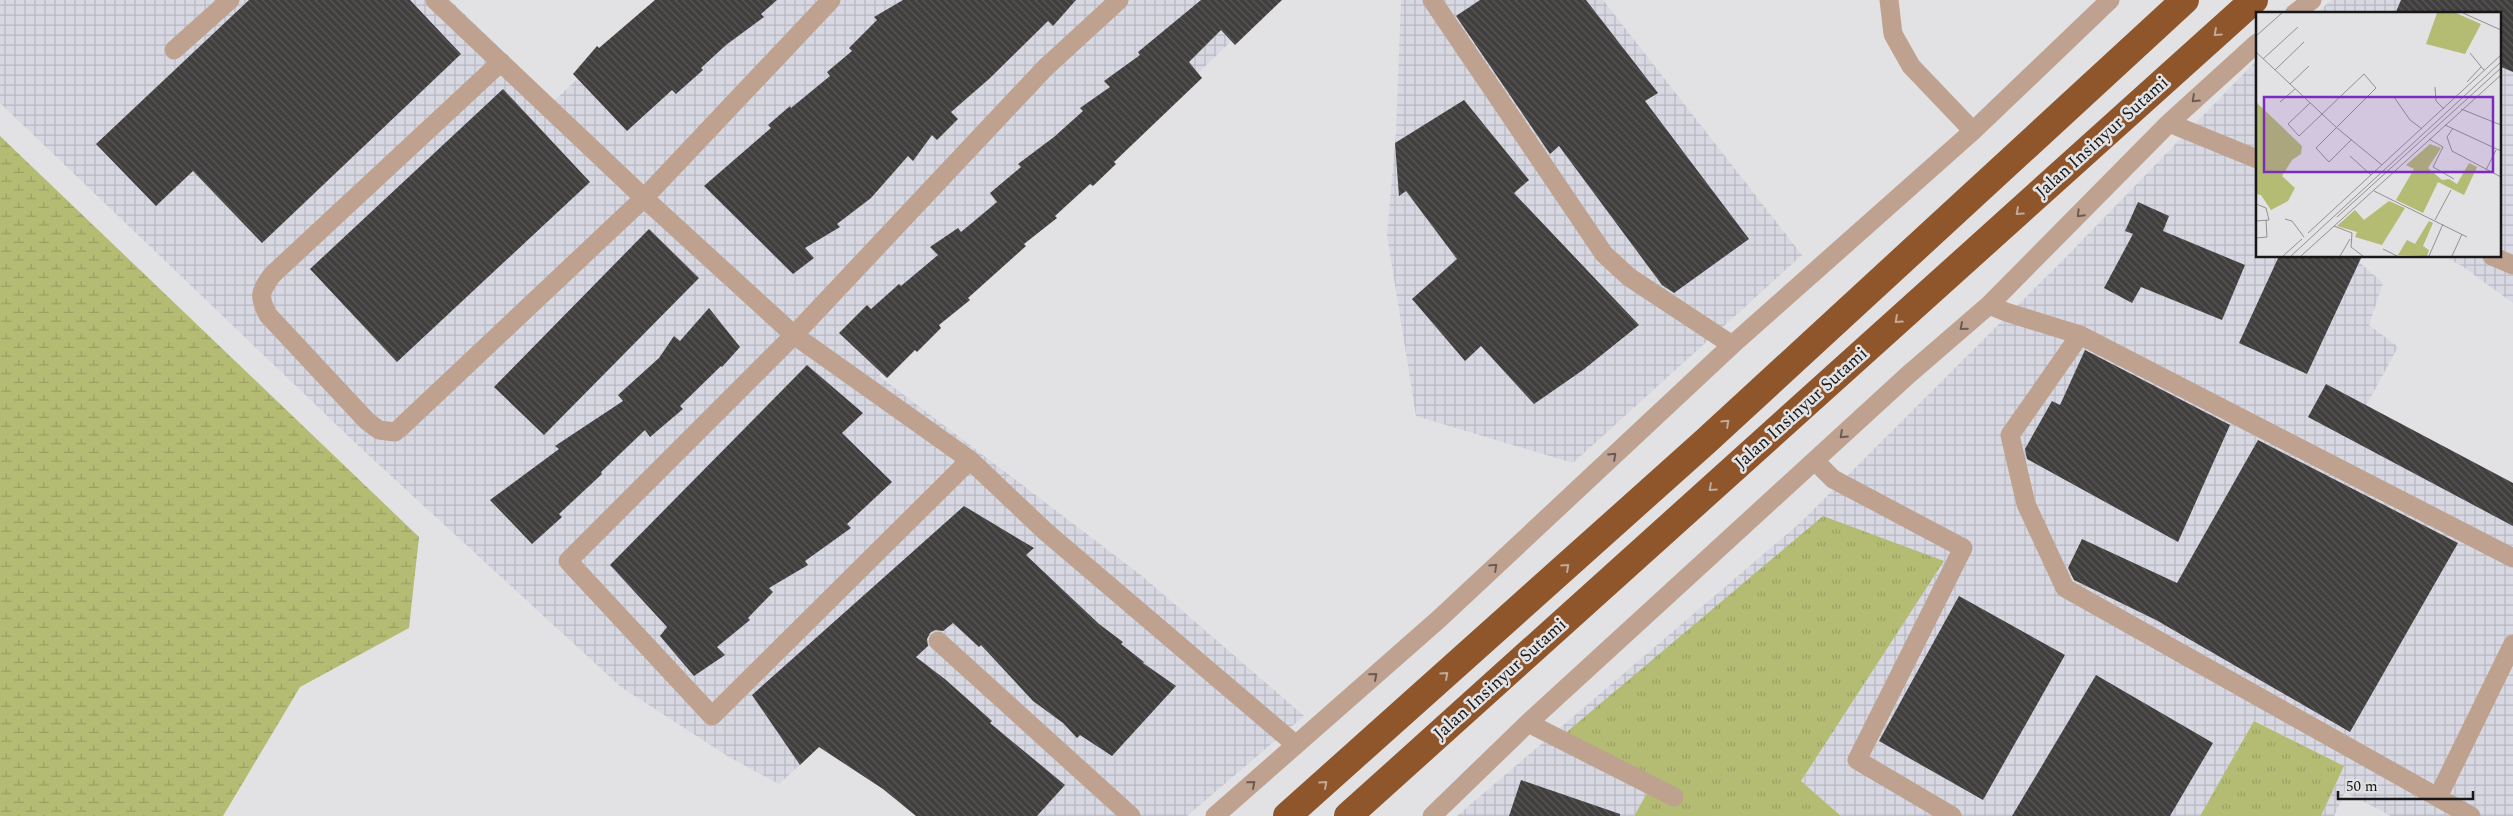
<svg xmlns="http://www.w3.org/2000/svg" width="2513" height="816" font-family="Spectral,serif">
<style>
.industrial{fill:url(#industrial-grid)}
.grass{fill:url(#grass-tufts)}
.wetland{fill:url(#wetland-marsh)}
.building{fill:url(#building-back-hatch)}
.lines{fill:none;stroke-linecap:round;stroke-linejoin:round}
.minor{stroke:#bea28f;stroke-width:19}
.highway{stroke:#8f562b;stroke-width:28}
.oneway{stroke:#c1aa9a}
.oneway2{stroke:#6a5c54}
.labels{text-anchor:middle;dominant-baseline:central;stroke-width:5;stroke-linejoin:round;paint-order:stroke}
.street-label{font-size:18px;fill:#171718;stroke:#e2e2e4}
.inset-road{fill:none;stroke:#919192;stroke-width:1}
.view{fill:#7b2cbf;fill-opacity:0.15;stroke:#7b2cbf;stroke-width:2.5}
.inset-edge{fill:none;stroke:#171718;stroke-width:2.5}
</style>
<defs>
<pattern id="industrial-grid" width="8" height="8" patternUnits="userSpaceOnUse" patternTransform="scale(1.25)"><rect width="8" height="8" fill="#d7d8e2"/><path d="M0 4h8M4 0v8" fill="none" stroke="#b8b9c1"/></pattern>
<pattern id="grass-tufts" width="24" height="20" patternUnits="userSpaceOnUse" patternTransform="scale(1.25)"><rect width="24" height="20" fill="#b4bb73"/><path d="M3 7l-1-3M5 7V3M7 7l1-3M15 17l-1-3M17 17v-4M19 17l1-3" fill="none" stroke="#9aa063"/></pattern>
<pattern id="wetland-marsh" width="20" height="14" patternUnits="userSpaceOnUse" patternTransform="scale(1.25)"><rect width="20" height="14" fill="#b4bb73"/><path d="M1 5h8M5 5V1M11 12h8M15 12V8" fill="none" stroke="#9aa063"/></pattern>
<pattern id="building-back-hatch" width="6" height="6" patternUnits="userSpaceOnUse" patternTransform="scale(1.25)"><rect width="6" height="6" fill="#413f3e"/><path d="M-1 5l2 2M0 0l6 6M5-1l2 2" fill="none" stroke="#595757"/></pattern>
</defs>
<rect width="100%" height="100%" fill="#e2e2e4"/>
<path class="industrial" d="M0,0H450L554,101L660,0H1273L1148,122L879,376L1142,576L1304,716L1187,816H922L828,739L779,784L729,757L621,687L365,452L0,103Z
M1401,0H1603L1802,255L1573,463L1416,416L1387,235L1396,133Z
M2332,0H2513V303L2462,266L2444,256H2499V14H2315Z
M2257,60V256H2361L2359,262L2383,283L2369,325L2398,347L2360,417L2513,487V816H2391L2345,792L2334,816H2321L2344,766L2255,721L2200,816H1841L1801,781L1944,561L1651,786L1634,816H1457L1800,523L2066,257Z"/>
<path class="grass" d="M1823,516L1944,561L1801,781L1841,816H1634L1651,786L1556,741Z
M2254,721L2344,766L2321,816H2200Z"/>
<path class="wetland" d="M0,136L419,537L409,628L300,687L223,816H0Z"/>
<path class="building" d="M249,0H410L461,54L262,243L193,171L156,206L96,144Z
M655,0H777L761,14L764,17L726,45L701,68L703,70L676,94L672,90L627,131L573,74L597,46L599,48Z
M903,0H1076L1053,26L1048,21L989,79L951,112L958,119L937,140L932,135L913,161L908,156L871,198L837,224L840,227L805,248L814,258L793,274L704,186L771,128L768,125L790,106L791,108L830,76L827,72L852,51L849,48L877,20L874,17Z
M1201,0H1282L1235,45L1221,30L1189,62L1202,78L1114,162L1116,164L1093,186L1090,184L1055,216L1057,218L1024,244L1026,246L968,298L970,300L939,325L941,328L917,352L915,350L887,378L839,333L867,305L871,309L899,284L901,286L938,255L930,247L958,228L961,232L997,202L990,193L1021,167L1018,164L1054,137L1083,111L1080,108L1110,87L1104,81L1140,55L1138,52Z
M1480,0H1586L1658,93L1645,101L1749,239L1674,293L1662,285L1559,146L1550,154L1456,16Z
M2401,0H2513V72L2499,66V14H2395Z
M503,89L590,182L397,362L310,269Z
M1464,100L1529,180L1514,193L1639,325L1583,370L1534,404L1481,346L1465,361L1412,299L1457,259L1406,191L1399,196L1395,143Z
M2138,202L2169,216L2163,231L2245,265L2222,320L2141,287L2132,303L2104,288L2133,234L2125,231Z
M649,229L699,278L544,435L494,387Z
M2279,256H2362L2307,374L2239,343Z
M709,308L740,347L722,367L721,366L680,406L683,409L650,437L645,430L601,472L602,474L559,514L562,517L532,544L490,500L559,449L555,446L623,401L618,395L659,358L674,336L680,341Z
M2085,350L2230,425L2178,542L2027,459L2025,449L2052,401L2060,405Z
M807,365L863,413L842,433L892,482L847,524L851,528L805,561L808,565L769,588L773,592L748,618L750,620L717,647L725,655L694,676L660,636L667,627L610,565Z
M2326,384L2513,483V526L2308,417Z
M2258,440L2458,543L2350,732L2156,620L2074,580L2068,568L2082,539L2177,583Z
M964,506L1034,548L1026,555L1099,624L1123,642L1121,644L1144,662L1143,663L1176,686L1112,756L1080,735L1077,738L1063,723L1033,701L981,645L979,647L953,623L943,631L935,630L930,633L927,639L928,646L916,657L946,680L992,721L990,723L1065,785L1037,816H916L883,789L819,747L800,765L752,695Z
M1959,596L2065,655L1983,800L1879,741Z
M2096,675L2213,743L2170,816H2012Z
M1521,780L1620,814V816H1509Z"/>
<g class="lines">
<path class="minor" d="M435,0L644,198L794,335L970,460L1046,532L1296,745
M1432,0L1604,254L1629,277L1732,345
M1889,0L1893,34L1911,66L1973,131
M2294,14L2312,0
M174,50L230,0
M501,62L272,275C260,292 258,296 268,315L367,421L379,430L395,432L401,427L644,198L831,0
M2169,123L2257,159
M2492,256L2513,265
M1989,305L2006,312L2080,335L2513,558
M2080,335L2010,435L2026,504L2065,588L2471,816
M970,460L712,716L568,561L794,335L1045,68L1119,0
M1815,461L1833,479L1963,548L1857,760L1952,816
M938,641L1131,816
M1528,723L1674,797
M2438,797L2513,644
M1215,816L1439,619L1732,345L1973,131L2110,0
M1432,816L1528,723L1908,375L1989,305L2169,123L2257,43"/>
<path class="highway" d="M1287,816L1706,441L2185,0
M1348,816L2254,0"/>
</g>
<defs><path id="oneway-chevron" d="M-2-3.5L2.5 0L-2 3.5" fill="none" stroke-width="1.6" stroke-linecap="round" stroke-linejoin="round" transform="scale(1.25)"/></defs>
<g class="oneway">
<use href="#oneway-chevron" transform="translate(2217 33) rotate(138)"/>
<use href="#oneway-chevron" transform="translate(2019 212) rotate(138)"/>
<use href="#oneway-chevron" transform="translate(1898 320) rotate(138)"/>
<use href="#oneway-chevron" transform="translate(1726 423) rotate(-43)"/>
<use href="#oneway-chevron" transform="translate(1712 488) rotate(138)"/>
<use href="#oneway-chevron" transform="translate(1566 567) rotate(-42)"/>
<use href="#oneway-chevron" transform="translate(1445 675) rotate(-42)"/>
<use href="#oneway-chevron" transform="translate(1324 784) rotate(-42)"/>
</g>
<g class="oneway2">
<use href="#oneway-chevron" transform="translate(2195 99) rotate(137)"/>
<use href="#oneway-chevron" transform="translate(2080 214) rotate(135)"/>
<use href="#oneway-chevron" transform="translate(1963 327) rotate(139)"/>
<use href="#oneway-chevron" transform="translate(1843 435) rotate(137)"/>
<use href="#oneway-chevron" transform="translate(1613 456) rotate(-43)"/>
<use href="#oneway-chevron" transform="translate(1494 567) rotate(-43)"/>
<use href="#oneway-chevron" transform="translate(1374 676) rotate(-41)"/>
<use href="#oneway-chevron" transform="translate(1252 784) rotate(-41)"/>
</g>
<g class="labels">
<g class="street-label">
<text transform="translate(2102 137) rotate(-42)">Jalan Insinyur Sutami</text>
<text transform="translate(1801 408) rotate(-42)">Jalan Insinyur Sutami</text>
<text transform="translate(1500 679) rotate(-42)">Jalan Insinyur Sutami</text>
</g>
</g>
<g transform="translate(2256 12)">
<rect width="245" height="245" fill="#e2e2e4"/>
<path d="M174,132L185,136L172,156L186,168L193,167L201,172L213,151L221,155L208,183L182,170L167,201L140,188L158,157L150,153ZM133,189L149,196L126,233L99,225L101,220L81,214L99,198L108,208ZM173,209L177,211L167,234L173,238L171,244L142,243L151,228L159,232Z" fill="#b4bb73"/>
<path d="M181,1H200L225,12L209,42L170,32ZM0,90L46,134L45,142L36,148L26,164L39,176L32,189L15,198L5,183L0,182Z" fill="#b4bb73"/>
<path class="inset-road" d="M207,1L245,18M0,24L26,1M0,40L81,116L126,153M214,41L228,58M7,47L42,15M19,58L48,30M211,70L225,55M34,72L53,54M179,75L180,89L188,97M138,85L154,108L166,117M24,90L39,77M54,91L32,112L43,124L108,62L120,76L60,136L73,150L96,127M205,97L245,113M189,113L245,139M197,116L191,125L196,139L245,165M173,127L187,135L177,155L198,167M94,144L115,163M230,158L240,138M118,179L211,225M0,192L10,196L13,208L0,209M81,205L245,56M29,207L36,209L48,225M179,208L195,178M78,214L96,221L95,235L107,244M52,221L245,43M0,226L11,225L10,208M127,237L141,244M27,244L46,227M35,244L245,50M45,244L245,63M84,244L94,227M173,244L187,212M196,244L206,222"/>
<path class="view" d="M8,85H237V160H8Z"/>
<rect width="245" height="245" class="inset-edge"/>
</g>
<path d="M2338 791v8h135v-8" fill="none" stroke="#171718" stroke-width="2.5"/>
<text x="2346" y="791" font-size="15" fill="#171718" stroke="#e2e2e4" stroke-width="4" paint-order="stroke">50 m</text>
</svg>
